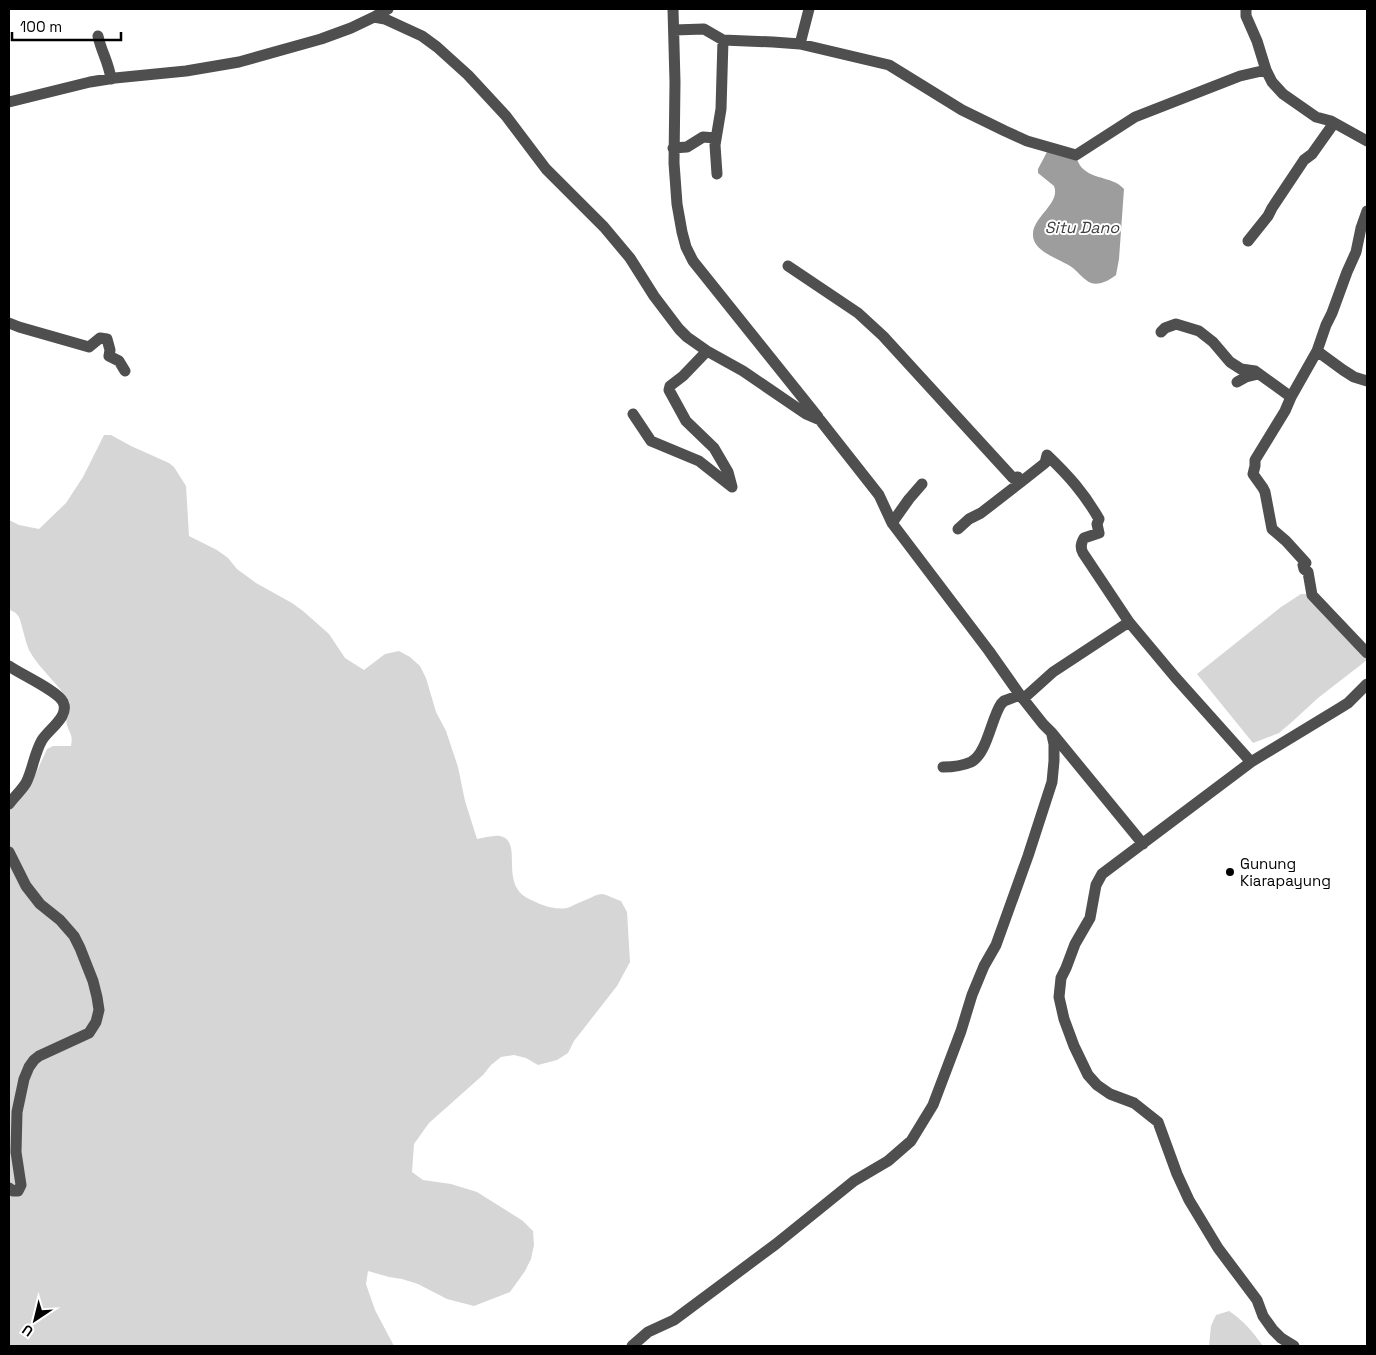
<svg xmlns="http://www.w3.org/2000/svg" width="1376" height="1355" font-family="'Space Grotesk',sans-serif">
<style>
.green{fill:#d6d6d6}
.water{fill:#9d9d9d}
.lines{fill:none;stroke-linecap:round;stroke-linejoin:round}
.minor{stroke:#4f4f4f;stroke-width:11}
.poi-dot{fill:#000;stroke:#fff;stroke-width:2}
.labels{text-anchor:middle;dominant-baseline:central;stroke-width:4;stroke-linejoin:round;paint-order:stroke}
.poi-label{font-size:15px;fill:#000;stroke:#fff;text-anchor:start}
.water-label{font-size:16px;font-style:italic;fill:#3e3e3e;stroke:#fff}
</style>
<rect width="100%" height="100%" fill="#fff"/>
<path class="green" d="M104,435H111L131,446L169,463L174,467L186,486L189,536L217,550L228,558L237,569L256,583L292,603L303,611L329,634L345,658L364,670L385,654L399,651L410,657L420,666L426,678L436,712L446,731L458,767L465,801L477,839C484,838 493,835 500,836C524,841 499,882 527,898C539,904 556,912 570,907C576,904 582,901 588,899C592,897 598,894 602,894C608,895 615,899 621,901L627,912L630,962L617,986L574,1041L568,1053L557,1060L538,1065L526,1058L514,1055L501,1057L491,1065L483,1075L429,1123L414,1144L412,1172L423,1180L451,1184L477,1192L523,1221L533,1231L534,1245L531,1259L525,1271L510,1292L474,1306L447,1299L418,1284L402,1279L389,1277L368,1271L366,1284L375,1310L394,1346H9V807L18,801L36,773L47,749L53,746H71C73,734 70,735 67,725C65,718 68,710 70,703C59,684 39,669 29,650C26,643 24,634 22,627C20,619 19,612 9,610V520L19,525L39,529L66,503L83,477Z
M1301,594H1306L1367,660L1318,698L1293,721L1279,733L1253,743L1197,674L1281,607Z
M1229,1311C1244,1321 1253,1332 1263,1346H1209L1211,1326L1216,1315Z"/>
<path class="water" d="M1048,150L1077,159C1083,178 1105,176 1118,184C1120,185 1122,187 1124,189L1119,259L1116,275C1110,280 1099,286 1091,283C1084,280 1079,273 1073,268C1061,259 1032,252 1033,234C1033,217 1061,203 1054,186L1038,173V169Z"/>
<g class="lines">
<path class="minor" d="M673,9L675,82L674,163L677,204L682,232L686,247L693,261L818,417
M1246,9V16L1257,41L1266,70L1272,82L1283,94L1316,117L1331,121L1367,141
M374,17L388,9
M674,30L704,29L723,40L773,42L800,44L889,65L962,110L1005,131L1027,141L1076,155L1135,117L1240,76L1266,70
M98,36C101,51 109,63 111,79
M800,44L809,9
M9,102L90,82L115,78L186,71L239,62L321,39L351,28L374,17L385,19L422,36L437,47L468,75L506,116L546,169L604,227L630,258L654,296L679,329L687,337L707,351L743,371L806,414L820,420L879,495L892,523L989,651L1020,695L1043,724L1052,733L1143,844
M673,148L687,147L703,137L716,138
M717,174L715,145L721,109L723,40
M1367,211L1361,228L1356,252L1347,272L1332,313L1326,325L1317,351L1291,397L1285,411L1255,460V466L1253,474L1263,488L1265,492L1272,529L1286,541L1306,563L1303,565L1304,569L1308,572L1312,595L1367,653
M1248,241L1268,216L1272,208L1304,160L1312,154L1334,123
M788,266L858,313L883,336L1013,478L1018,477L1021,482L1045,463L1047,455C1069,476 1084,493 1099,519L1097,524L1099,533L1084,538C1081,543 1080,548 1083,553L1129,622L1175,677L1251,762
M9,323L19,327L89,347L100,338L107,339L110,350L109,356L119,361L125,371
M1161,332L1165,328L1176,324L1199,331L1213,342L1230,362L1241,369L1255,371L1291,397
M1317,351L1343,370L1354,377L1367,381
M1237,382L1246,377L1258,374
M633,414L651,441L699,461L732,487L728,472L714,448L686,421L669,390L670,386L683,376L707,351
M892,523L909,499L922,484
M958,529L969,519L981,513L1021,482
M9,666C20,674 58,691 63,702C70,716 49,729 42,740C34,754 33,769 26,783C21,791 14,797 9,804
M1023,699L1053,672L1129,622
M943,767C953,767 962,766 971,762C987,754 991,719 1001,704L1004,701L1020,695
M9,852L26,886L40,904L60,920L74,936L80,948L93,981L97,997L99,1010L96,1022L89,1033L39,1056L34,1060L29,1067L24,1079L17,1112L16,1152L21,1185L18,1191H13L9,1188
M632,1346L648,1332L674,1320L776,1244L854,1181L888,1161L911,1141L933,1105L961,1031L972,995L984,966L996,945L1028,856L1052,782L1054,761V744L1052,735
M1294,1346L1281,1338L1273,1330L1263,1316L1257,1300L1218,1248L1189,1200L1177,1174L1158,1122L1134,1103L1110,1094L1097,1085L1088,1075L1074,1046L1064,1019L1059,997L1061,978L1066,968L1075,944L1090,918L1096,885L1102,874L1251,762L1340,708L1348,703L1367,684"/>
</g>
<circle class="poi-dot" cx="1230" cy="872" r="5"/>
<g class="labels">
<g class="poi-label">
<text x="1240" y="863">Gunung<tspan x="1240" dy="17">Kiarapayung</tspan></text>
</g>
<g class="water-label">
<text x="1082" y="227">Situ Dano</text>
</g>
</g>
<rect width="1376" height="1355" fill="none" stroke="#000000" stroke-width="20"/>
<g transform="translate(35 1320) rotate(215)" stroke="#ffffff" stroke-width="4" paint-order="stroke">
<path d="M0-4L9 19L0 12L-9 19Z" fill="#000000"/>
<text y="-8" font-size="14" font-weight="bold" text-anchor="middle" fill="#000000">U</text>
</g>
<path d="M12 32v8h109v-8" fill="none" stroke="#000000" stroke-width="2.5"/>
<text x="20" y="32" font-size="15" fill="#000000" stroke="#ffffff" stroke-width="4" paint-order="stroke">100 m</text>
</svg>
